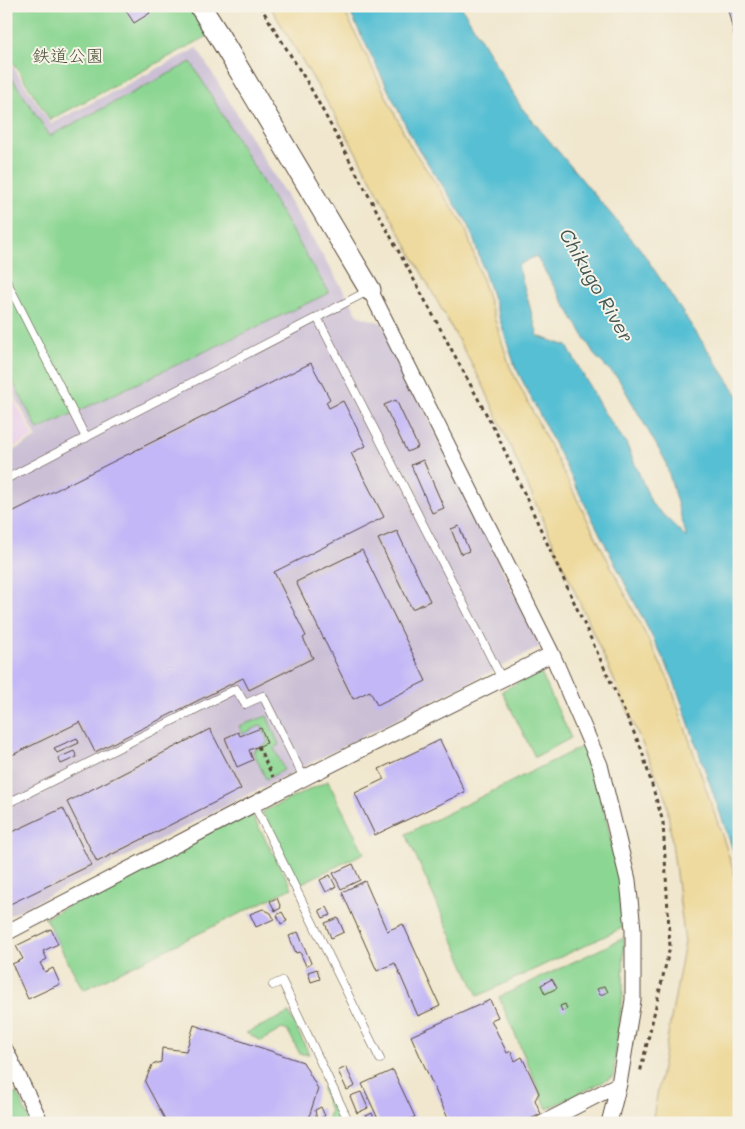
<svg xmlns="http://www.w3.org/2000/svg" width="745" height="1129" font-family="Mali,'Klee One',sans-serif">
<style>
.built{fill:#ebd1eb}
.industrial{fill:#cbbfd5}
.green{fill:#8bd692;stroke:#638058}
.sand{fill:#eeda9e;stroke:#94825e}
.water{fill:#56bfd3;stroke:#487478;fill-rule:evenodd}
.building{fill:#c3b7f7}
.lines{fill:none;stroke-linecap:round;stroke-linejoin:round}
.lane-casing{stroke:#564638;stroke-width:9}
.street-casing{stroke:#564638;stroke-width:17}
.secondary-casing{stroke:#564638;stroke-width:23}
.path{stroke:#564638;stroke-width:3;stroke-dasharray:4 4;stroke-linecap:butt}
.lane{stroke:#fff;stroke-width:8}
.street{stroke:#fff;stroke-width:15}
.secondary{stroke:#fff;stroke-width:21}
.labels{text-anchor:middle;dominant-baseline:central;stroke-width:4;stroke-linejoin:round;paint-order:stroke}
.park-label{font-size:18px;fill:#4f553b;stroke:#f7f3e8}
.water-label{font-size:19px;font-style:italic;fill:#435754;stroke:#f7f3e8}
</style>
<rect width="100%" height="100%" fill="#f7f3e8"/>
<filter id="ink" filterUnits="userSpaceOnUse"><feTurbulence type="fractalNoise" baseFrequency=".02" numOctaves="2"/><feDisplacementMap in="SourceGraphic" scale="10" xChannelSelector="R" yChannelSelector="G"/><feConvolveMatrix kernelMatrix="1 2 1 2 8 2 1 2 1" color-interpolation-filters="sRGB"/></filter>
<filter id="wash" filterUnits="userSpaceOnUse"><feTurbulence type="fractalNoise" baseFrequency=".0096" numOctaves="4" result="noise"/><feDisplacementMap in="SourceGraphic" scale="20" xChannelSelector="R" yChannelSelector="G"/><feGaussianBlur stdDeviation="1.12" result="paint"/><feColorMatrix in="noise" values="0 0 0 0 0 0 0 0 0 0 0 0 0 0 0 0 0 1.4 0 .05"/><feComposite in="paint" operator="in"/></filter>
<g filter="url(#wash)">
<rect width="100%" height="100%" fill="#f0e7ce"/>
<path class="built" d="M6,384L34,437L6,451Z"/>
<path class="industrial" d="M197,48L359,316L382,323L540,647L6,917V454L37,438L6,379V56L51,124Z"/>
<path class="green" d="M6,6H188L208,36L50,120L6,51Z
M191,62L329,293L38,430L6,368V69L50,136Z
M540,671L571,738L535,757L502,691Z
M267,716L279,745L274,748L284,770L266,779L253,751L268,743L262,725L243,734L239,726Z
M583,746L604,809L620,882L622,928L478,996L406,834Z
M328,781L364,853L298,885L262,812Z
M250,811L292,888L83,990L45,918Z
M624,938L623,994L613,1077L547,1109L499,997Z
M289,1013L309,1054H300L288,1031L282,1029L261,1041L246,1033Z
M327,1086L341,1118L340,1123H323L327,1121L330,1110L322,1089Z
M17,1093L31,1123H6V1097Z"/>
<path class="sand" d="M270,6H342L410,145L465,227L510,367L669,681L726,847L739,889V1087L733,1119L729,1123H652L685,942L666,797L484,387L346,134Z"/>
<path class="water" d="M347,6H461L521,107L641,250L739,397V871L733,850L673,678L515,366L469,225L415,144ZM536,256L596,357L618,378L665,460L687,538L652,504L626,443L603,411L567,346L538,336L518,265Z"/>
<g id="blocks">
<path class="building" d="M123,6H145L150,13L134,23Z
M727,6H739V51H738Z
M311,363L330,399L326,402L329,408L343,401L366,446L351,453L384,517L274,572L306,636L303,638L313,658L249,690L243,678L95,752L80,722L6,758V515Z
M396,400L418,447L407,452L384,405Z
M423,460L444,508L432,513L411,465Z
M459,526L469,551L461,554L451,529Z
M397,531L430,601L412,609L378,539Z
M362,550L426,681L377,705L370,691L353,699L296,582Z
M261,728L267,743L249,750L253,760L237,767L225,738L238,732L240,736Z
M210,729L241,789L97,862L67,802Z
M77,738L79,743L57,753L54,748Z
M440,740L465,792L375,835L355,793L384,779L379,769Z
M74,751L77,757L61,764L58,758Z
M63,808L91,865L6,906V835Z
M353,864L360,880L341,889L333,873Z
M330,875L336,887L326,892L320,880Z
M365,881L387,931L403,924L440,1006L418,1016L395,963L377,971L342,892Z
M277,898L281,908L275,911L270,901Z
M327,907L331,915L323,918L319,910Z
M263,909L271,913L274,919L256,927L250,914Z
M282,912L287,921L281,924L277,915Z
M338,918L344,932L331,938L325,923Z
M51,929L58,944L43,951L47,959L40,963L45,972L53,968L60,984L28,999L12,964L23,959L16,946Z
M298,932L311,963L306,966L300,952L296,953L289,936Z
M317,969L320,979L311,982L308,972Z
M552,979L557,988L545,994L541,985Z
M605,986L608,992L600,995L597,989Z
M490,1000L498,1017L491,1020L507,1053L511,1051L515,1061L522,1057L539,1093L535,1100L541,1114L522,1123H450L411,1036Z
M565,1004L567,1009L562,1011L560,1006Z
M194,1025L303,1062L318,1089L307,1123H167L145,1082L152,1065L161,1062L162,1048L186,1051Z
M346,1067L355,1086L347,1090L338,1071Z
M393,1070L415,1117L401,1123H380L362,1084Z
M361,1092L368,1108L357,1113L350,1096Z
M321,1107L325,1116L317,1120L315,1110Z
M372,1113L376,1123H362L360,1119Z"/>
</g>
</g>
<g filter="url(#ink)">
<use href="#blocks" fill-opacity="0" stroke="#564638" stroke-width="1"/>
<g class="lines">
<g class="lane-casing">
<path id="lane" d="M6,280L86,438
M317,317L502,679
M6,479L368,291
M6,804L236,689L245,704L263,696L304,778
M254,804L380,1059
M273,985L282,981L348,1120V1123"/>
</g>
<g class="street-casing">
<path id="street" d="M370,290L552,654L600,765L628,880L633,929V1000L619,1084L609,1123
M6,933L308,776L552,654
M6,1051L41,1123
M543,1123L619,1084"/>
</g>
<g class="secondary-casing">
<path id="secondary" d="M200,6L219,36L370,290"/>
</g>
<path class="path" d="M260,6L309,85L497,434L641,748L663,822L670,947L640,1073
M258,746L273,777"/>
<use href="#lane" class="lane"/>
<use href="#street" class="street"/>
<use href="#secondary" class="secondary"/>
</g>
</g>
<g class="labels">
<g class="park-label">
<text x="68" y="55">鉄道公園</text>
</g>
<g class="water-label">
<text transform="translate(597 285) rotate(60)">Chikugo River</text>
</g>
</g>
<rect width="745" height="1129" fill="none" stroke="#f7f3e8" stroke-width="25"/>
</svg>
